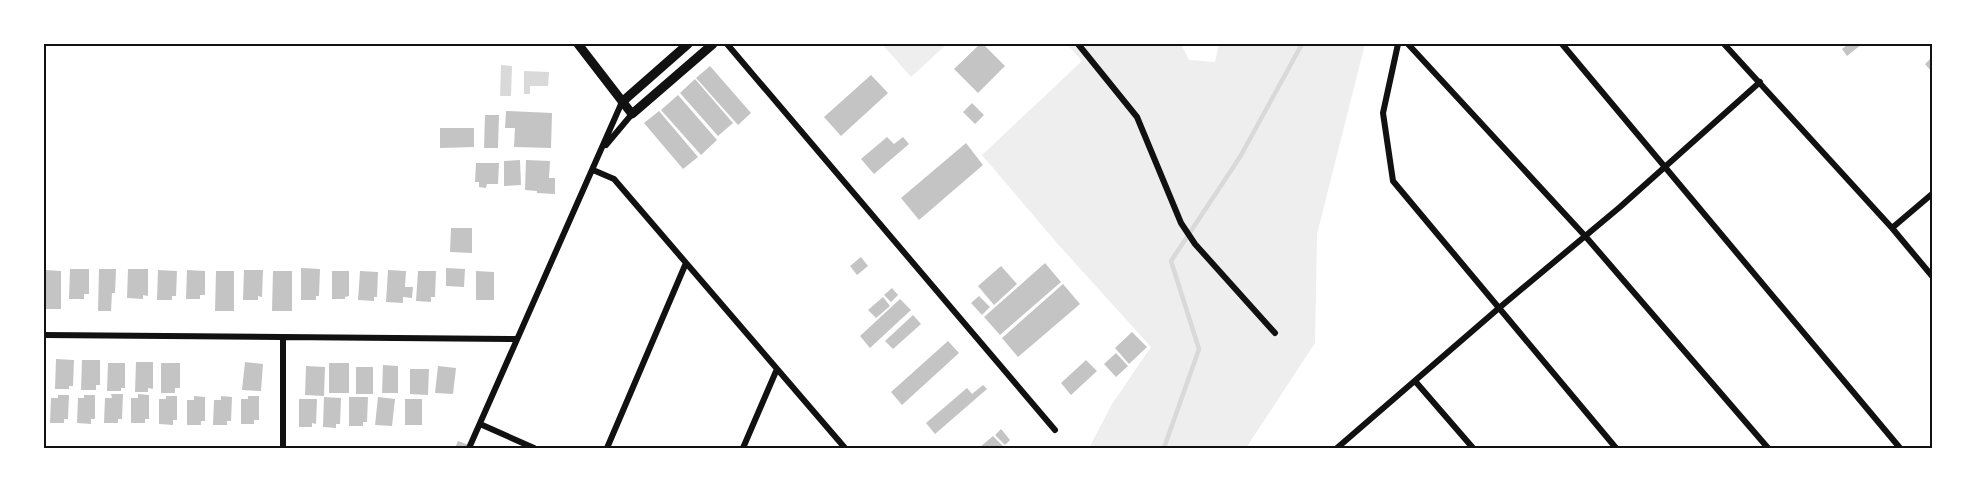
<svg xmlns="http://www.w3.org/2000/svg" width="1976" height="492" font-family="Helvetica,sans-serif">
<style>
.green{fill:#eee}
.water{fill:#d9d9d9}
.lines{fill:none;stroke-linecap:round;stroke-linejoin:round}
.stream{stroke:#d9d9d9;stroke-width:4.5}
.building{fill:#c4c4c4}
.minor{stroke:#111;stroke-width:6}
.tertiary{stroke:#111;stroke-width:9}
.neatline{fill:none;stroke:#111;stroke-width:2}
</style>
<rect width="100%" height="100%" fill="#fff"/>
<path class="green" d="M882,44H947L911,77Z
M1067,44H1181L1189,60L1215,62L1219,44H1365L1317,234L1315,343L1246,448H1089L1112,404L1151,347L1056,242L982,155L1082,61Z"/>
<path class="water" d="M501,65L512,66L511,96H500Z
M524,71L549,72L548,86H530V94H524Z"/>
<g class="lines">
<path class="stream" d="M1164,448L1199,349L1171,261L1240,157L1302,44"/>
</g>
<path class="building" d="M980,44H983L1005,66L978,93L954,69Z
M1848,44H1862L1847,56L1842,49Z
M1932,57V70L1931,71L1925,64Z
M710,66L751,113L738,125L696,78Z
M871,75L888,93L841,136L824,117Z
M695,79L733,123L718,136L680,93Z
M678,95L717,140L701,155L661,110Z
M972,103L984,115L975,124L963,112Z
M506,111L552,113L551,148L514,147L515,128H505Z
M659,111L698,157L683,169L644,123Z
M485,115H499L498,148H484Z
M440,128H474V147L440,148Z
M887,137L894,144L903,137L909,144L874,174L861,159Z
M966,143L983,165L919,220L901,198Z
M520,160L521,185L504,186V161Z
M526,160L550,161L549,178H555V194L537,193V191L525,190Z
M476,163H499L498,184H487L486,188L479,187V182H475Z
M451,228H472V253L450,252Z
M861,257L868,266L857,275L850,266Z
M1045,263L1061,282L1000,335L984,317Z
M1001,266L1017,284L994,305L978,286Z
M301,268L320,269L319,296H316V300H301Z
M446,268L465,269L464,287L446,286Z
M70,269H89V294H84V299H69Z
M99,269H116L115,293H112L111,311H98Z
M128,269H148V296L143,295V299L127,298Z
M44,270L61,271V309H44Z
M158,270L177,271L176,296H172V300H157Z
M187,270L205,271V295H200V299H186Z
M244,270H263L262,297L258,296V300H243Z
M388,270L406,271L405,287H413L412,298L403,297V303L386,302Z
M216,271H234V311H215Z
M273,271H292V311H272Z
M332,271H349V296L345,297V299H332Z
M360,271L378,272L377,297H374V301L358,300Z
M418,271H436L435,297H431V302L416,301Z
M476,271L494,272V300H476Z
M1063,284L1080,304L1018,357L1002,338Z
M892,288L898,295L891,302L884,295Z
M979,296L990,307L982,315L971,303Z
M883,297L890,306L876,318L868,310Z
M900,299L911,310L870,348L860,336Z
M913,315L921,324L893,349L885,341Z
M1132,332L1147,347L1129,364L1115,348Z
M948,341L959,353L902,405L891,392Z
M1116,353L1128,366L1116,377L1104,364Z
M56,359L74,360L73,386H69V389H55Z
M82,360H100V385H96V390H81Z
M1086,360L1097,371L1071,395L1061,383Z
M136,362H153V389L148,388V392H135Z
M245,362L263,364L261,391L242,390Z
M108,363H125V388H121V391H107Z
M161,363H180V388H175V393H161Z
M329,363H349V393H329Z
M383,365L398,366V393H382Z
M306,366L325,367L324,396L305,395Z
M438,366L456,368L453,394L435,393Z
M356,367H373V394H356Z
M410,369H429L428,395L410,394Z
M983,385L987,389L935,434L926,423L967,388L972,394Z
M111,394H123L122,419H118V423H104L105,398H112Z
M138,394L149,395V419H145V423H131V398H138Z
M58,395H69L68,419H64V423H50L51,398H58Z
M84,395H95V419H91V424L77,423L78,398H84Z
M166,396H177V420H173V425L159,424V399H166Z
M194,396L205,397V421H201V425H187V400H194Z
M221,396L232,397L231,421H227V425H213L214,400H221Z
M248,396H259V420H254V424H241V399H248Z
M324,397L341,398L340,424H336V428L323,427Z
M349,397H368L367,422H363V426H349Z
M378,397L395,399L392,426L375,425Z
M299,399H317L316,424L312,423V427H299Z
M405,399H422V425H405Z
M1001,429L1010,440L1005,445L995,435Z
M993,436L1004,447L1002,448H979Z
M458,441L469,445L467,448H455Z"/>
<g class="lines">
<path class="minor" d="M727,44L1055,430
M1078,44L1137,117L1181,223L1195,244L1275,333
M1398,44L1383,113L1393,181L1616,448
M1408,44L1586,237L1768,448
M1562,44L1900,448
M1724,44L1892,228L1932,276
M606,145L632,114
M593,170L614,179L845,448
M1892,228L1932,194
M44,335L516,339
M1415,381L1473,448
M480,424L534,448
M283,448V338
M469,448L622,102
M607,448L686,263
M743,448L777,369
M1337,448L1499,308L1620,207L1760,82"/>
<path class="tertiary" d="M578,44L632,114L713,44
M622,102L688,44"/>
</g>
<rect width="1976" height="492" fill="none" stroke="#ffffff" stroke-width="90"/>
<rect x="45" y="45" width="1886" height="402" class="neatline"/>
</svg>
